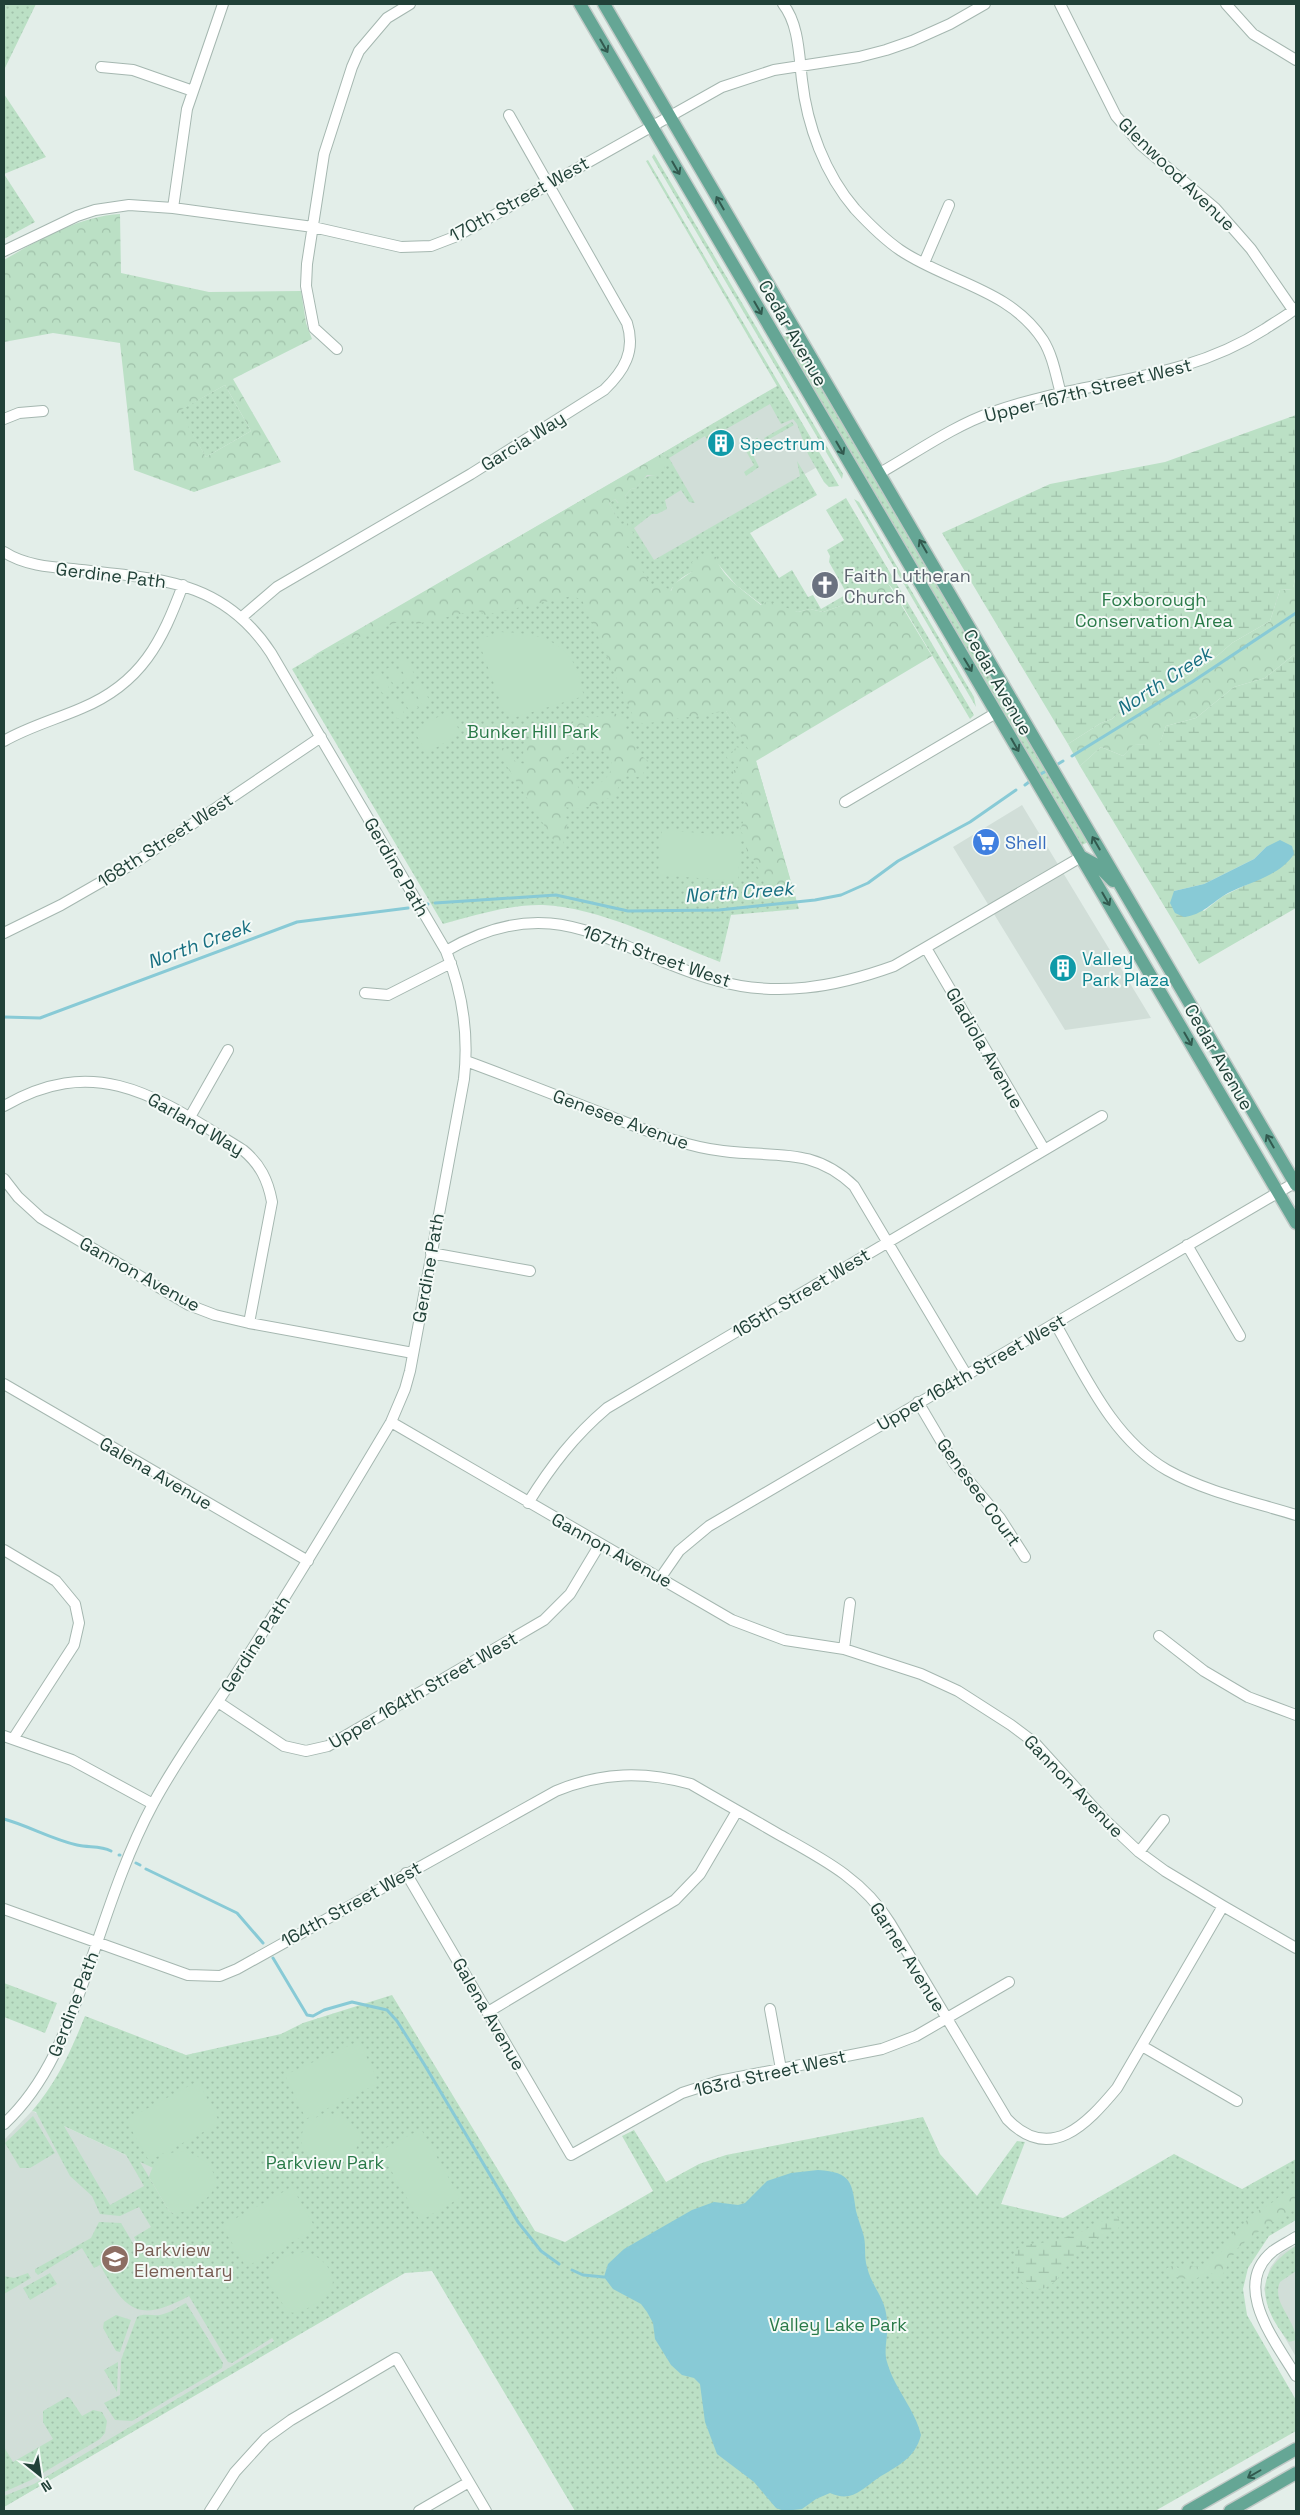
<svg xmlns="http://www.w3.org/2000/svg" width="1300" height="2515" font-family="'Space Grotesk',sans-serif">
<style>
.built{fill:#d1ded8}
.grass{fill:url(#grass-dots);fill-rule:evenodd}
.forest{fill:url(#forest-crowns);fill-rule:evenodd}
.wetland{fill:url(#wetland-marsh);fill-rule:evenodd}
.garden{fill:#bbe0c5}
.water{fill:#88cad6}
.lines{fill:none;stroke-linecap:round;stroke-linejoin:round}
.stream{stroke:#88cad6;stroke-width:3}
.minor-casing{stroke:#a5b7b0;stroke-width:12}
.major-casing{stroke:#c1cac7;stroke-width:15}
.minor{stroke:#fff;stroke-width:10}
.major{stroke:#65a695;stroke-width:12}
.oneway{stroke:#325a4f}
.labels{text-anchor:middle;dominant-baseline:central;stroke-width:4;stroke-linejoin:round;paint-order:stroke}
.street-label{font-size:18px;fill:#214138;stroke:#f4faf7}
.culture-label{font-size:18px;fill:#0d838f;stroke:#f4faf7;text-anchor:start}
.worship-label{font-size:18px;fill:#5b616d;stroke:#f4faf7;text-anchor:start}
.park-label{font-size:18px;fill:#297a48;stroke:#f4faf7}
.shop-label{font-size:18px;fill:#366cbe;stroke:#f4faf7;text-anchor:start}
.education-label{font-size:18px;fill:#785e54;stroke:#f4faf7;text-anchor:start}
.water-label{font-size:19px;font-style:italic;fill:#176f81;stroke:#f4faf7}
</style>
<defs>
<pattern id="grass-dots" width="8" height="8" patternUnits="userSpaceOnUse" patternTransform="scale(1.25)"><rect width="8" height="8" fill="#bbe0c5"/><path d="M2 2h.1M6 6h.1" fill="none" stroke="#a0c1aa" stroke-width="1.8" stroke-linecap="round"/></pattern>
<pattern id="forest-crowns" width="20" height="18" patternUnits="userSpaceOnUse" patternTransform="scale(1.25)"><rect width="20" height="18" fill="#bbe0c5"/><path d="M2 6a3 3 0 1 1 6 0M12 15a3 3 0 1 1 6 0" fill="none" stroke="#a0c1aa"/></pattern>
<pattern id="wetland-marsh" width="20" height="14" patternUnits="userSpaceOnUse" patternTransform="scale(1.25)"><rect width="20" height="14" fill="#bbe0c5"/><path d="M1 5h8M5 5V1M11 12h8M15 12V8" fill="none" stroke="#a0c1aa"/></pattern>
</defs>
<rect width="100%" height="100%" fill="#e3eee9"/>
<path class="built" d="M778,386L824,463L641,568L596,492Z
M1022,805L1151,1018L1065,1030L953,847Z
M32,2111L179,2180L277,2346L4,2507V2140Z
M1296,2245V2357L1270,2312L1264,2289L1270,2268L1280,2254Z"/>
<path class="grass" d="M4,4H36L4,70Z
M4,94L46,157L4,174L35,222L4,239Z
M654,154L843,474L842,479L652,157Z
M648,160L839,486L829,487L824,482L808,454L797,424L793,419L781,424L770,404L707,440L705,436L669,458L695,503L689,502L681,490L665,500L667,509L657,514H652L634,528L654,560L800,476L797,461L817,495L750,533L779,578L792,570L808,597L813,595L821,609L847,594L829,562L830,556L827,550L844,540L826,510L846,498L974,715L970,719L892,588L885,580L852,584V594L849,603L823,612L810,609L798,612L762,605L736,585L718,564C699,569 680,573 670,592L651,585L756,761L799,909L731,915L720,962C668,942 598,907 543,905C510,904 474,916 443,924L292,669L596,492L621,525L609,503L615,499L618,503L626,501L625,496L631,489L636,488C643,480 644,475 656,475L665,456L661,454L777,386L646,161Z
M789,333L1088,842L1082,845L783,337Z
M225,385L251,431L206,457L178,411Z
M792,422L794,425L766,441L764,438Z
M757,438L762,444L751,451L759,467L746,476L744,472L754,465L743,446Z
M854,499L859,502L974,697L976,707Z
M4,1983L57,2003L45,2033L4,2017Z
M392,1995L535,2231L565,2242L653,2191L622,2136L634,2130L666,2182L699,2164L726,2155L923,2117L940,2154L977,2196L1017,2141L1025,2142L1001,2204L1063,2218L1174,2154L1242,2189L1296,2159V2220L1269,2236L1248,2268L1243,2289L1247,2315L1296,2400V2431L1155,2511H575L432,2271L405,2273L4,2507V2496L34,2484L274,2341L272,2338L232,2363L228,2362L189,2296C139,2323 126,2312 100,2265L94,2268L82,2248L38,2275L35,2272V2269L91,2238L99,2222L121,2223L134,2245L137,2243L134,2237L151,2227L139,2207L120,2216L100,2214L92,2196L70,2176L36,2112L32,2111C57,2082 71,2051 85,2016L186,2055L281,2034L303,2023ZM64,2126L126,2155L144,2186L110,2205ZM140,2162L179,2180L175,2214L169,2211Z
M33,2116L55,2153L30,2168H20L5,2143Z
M1296,2246V2271L1280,2282C1271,2303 1296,2319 1296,2340L1289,2342C1260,2307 1252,2272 1296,2246Z
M28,2273L31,2278L4,2294V2276L14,2278Z
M50,2273L57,2284L30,2300L23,2288Z
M186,2303L223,2363L222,2368L132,2421L115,2420L104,2403L120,2395L121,2360L137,2317C143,2313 152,2316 160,2315C170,2313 178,2307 186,2303Z
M116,2315L131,2320L120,2352L116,2351L103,2328L104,2322Z
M118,2362L117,2392L104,2370Z
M67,2397L70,2398L82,2416L93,2410L102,2412L107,2421L105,2433L100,2439L31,2480L4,2492V2447L13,2462L53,2439L43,2422V2411Z"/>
<path class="forest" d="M120,214L121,273L209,292L301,291L306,323L312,339L233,379L281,462L194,492L134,470L120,343L53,333L4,342V260C38,240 80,216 120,214ZM225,385L251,431L206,457L179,411Z
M661,454L665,456L664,470L656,475H647L636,488L631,489L625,496L628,505L623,508L615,499L609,503L621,524L627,523L631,527L633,533L626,544L651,585L661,584L671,591L674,584L693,571L692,562L703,554L716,557C721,577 746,592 761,605L768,601L798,612L810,609L823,612L849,603L852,594V584L859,578L886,580L932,656L756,761L796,900L769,901L763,880L758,876V869L753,858L749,857L746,848L747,841L740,830L743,822L739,817L743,805L747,801L740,791L742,787L739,782H734L733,771L738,768L736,763L732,760L728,761L726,754L732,753L736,747L748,749L726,711L643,724L634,718L582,600L572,596L485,615L477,610L417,624L411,618L383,627L311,657Z
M1296,573V653L1265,678L1234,687L1196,718L1166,726L1159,746L1135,744L1123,756L1101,747L1080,766L1068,744L1101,723L1112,719L1130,701L1185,678L1209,663L1232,643L1270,621L1280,590L1293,589Z
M614,713L627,719L623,728L634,735L636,752L648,761L642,777L623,776L614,798L604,799L600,804L578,809L564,807V816L569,820L563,837L564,848L556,844L496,749L504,748L516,762L525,764L523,755L525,741L537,737L541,723L567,727L582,716L592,718ZM576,751C584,751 597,749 604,752C608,754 610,757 611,761C615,776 597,786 585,792L579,789L573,776L559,768V763Z
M1296,2190V2209C1277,2219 1257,2231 1240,2246C1233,2252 1226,2270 1220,2279H1213L1212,2273L1204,2274L1194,2280L1168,2276L1167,2268L1175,2265L1178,2268L1188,2265L1198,2267L1220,2254L1235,2231L1244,2224L1250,2215L1269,2205L1286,2191Z"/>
<path class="wetland" d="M1296,415V573L1293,589L1280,590L1270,621L1232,643L1209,663L1185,678L1130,701L1112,719L1101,723L1068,744L942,533L1050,484L1165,462Z
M1296,653V908L1199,964L1080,766L1101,747L1123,756L1134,744L1159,745L1166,726L1196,718L1234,687L1265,678ZM1266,847L1273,872L1223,896L1204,911L1174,891L1204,884L1254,859Z
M1117,2216L1121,2224L1117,2230C1096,2234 1079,2252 1065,2268C1061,2273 1058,2280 1053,2283C1023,2304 1015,2275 1015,2250C1024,2244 1030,2244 1041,2243C1055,2241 1073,2236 1085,2230C1096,2224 1105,2219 1117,2216Z"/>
<path class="garden" d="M500,632C527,633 557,636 573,662C579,671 581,686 584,696L513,718L505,714L478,640Z
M405,658L415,675L407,680L398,663Z
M393,665L403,682L395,687L385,670Z
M381,672L390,690L383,694L373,677Z
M420,684L430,701L422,705L413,688Z
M408,691L418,708L410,712L400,695Z
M396,698L405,715L397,719L388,702Z
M448,711L461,733L427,753L414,731Z
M662,830L741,836L738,881L658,875Z
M359,2041L379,2083L306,2119L285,2075Z
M198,2081L220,2123L149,2161L126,2120Z
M324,2113L342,2115L358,2130L360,2138L354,2155L324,2173L317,2171L300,2140L305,2124Z
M421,2129L460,2198L420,2221L380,2151Z
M183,2151C200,2154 224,2172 212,2192C206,2202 185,2212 175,2214L169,2211L149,2177C154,2160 165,2152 183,2151Z
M292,2187L316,2229L246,2267L222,2226Z
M303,2252C323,2254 344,2279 326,2297C322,2301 315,2304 310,2307C301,2311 297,2314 288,2312L270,2285V2272L283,2257Z"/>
<path class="water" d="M1280,840L1292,846L1294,854C1280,876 1249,882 1228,893C1212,902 1203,915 1184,917L1175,913L1170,903L1174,891L1204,884L1254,859L1266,847Z
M818,2170C852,2172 852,2183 856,2211C858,2220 862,2228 864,2237C866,2247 864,2257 867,2267C872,2288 885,2296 887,2320C889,2334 883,2349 887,2362C894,2388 915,2409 921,2435C915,2459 897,2466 878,2478C862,2489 852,2503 830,2493L816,2499L802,2509L784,2511L776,2508L754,2482L717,2454L705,2422L700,2384L694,2378L682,2375L671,2365L655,2339L653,2323L647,2312L641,2304L613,2289L604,2277L608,2264L624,2249L692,2210L714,2202L738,2205L745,2203L767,2181L791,2173Z"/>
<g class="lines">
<path class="stream" d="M1072,756L1192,682L1296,613
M1058,764L1063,761
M1039,775L1048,770
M1025,785L1029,782
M435,903L556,895L628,911L719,910L815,900L841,895L868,883L898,861L970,822L1016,790
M426,904H428
M4,1017L40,1018L297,922L408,908
M4,1819C29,1826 51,1839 77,1845C89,1848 100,1845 111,1851
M119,1855H120
M136,1863L140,1865
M146,1869L237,1913L263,1943
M273,1958L307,2015L313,2016L324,2010L352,2002L387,2010L397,2021L424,2064L518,2222L541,2251L559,2264
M572,2270L583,2275L604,2277"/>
<g class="minor-casing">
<path id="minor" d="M783,4C799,24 799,56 802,80C807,126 825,174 855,209C868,223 884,239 900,250C947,282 1010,289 1043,340C1053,356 1056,376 1061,394
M1060,4L1116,116L1141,145L1215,208L1251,249L1293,310
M1226,4L1253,34L1296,60
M101,67L133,70L193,91
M173,208L187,109L223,4
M4,251L77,216L95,210L129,205L173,208L313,227L401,247L431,246L457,236L722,87L774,70L859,57L886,50L912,41L950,24L985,4
M924,263L949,205
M337,349L314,328L306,286L307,264L324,154L352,67L359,51L387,18L410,4
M4,419L19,413L43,411
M880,473C917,452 953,426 993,412C1085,379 1179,384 1265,329C1275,322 1287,316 1296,308
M4,552C24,565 49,567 73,569C154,579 221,577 271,653L446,951C463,993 469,1034 464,1079L410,1371L405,1389L391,1422C341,1506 291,1589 238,1671C210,1715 178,1757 153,1804C125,1856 107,1914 88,1969C68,2026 49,2082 4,2124
M242,617L277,587L471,474L604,390C624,371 636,351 627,323L509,115
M4,741C28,727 57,719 82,708C142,683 162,641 183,585
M845,802L996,713
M4,933L61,905L136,862L321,737
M926,948L1044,1149
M446,951C558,886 610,950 715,980C776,998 836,987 894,966L1081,857
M365,993L388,995L451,963
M466,1061C512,1078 558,1096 604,1114C643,1129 681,1146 723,1151C775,1158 812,1146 854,1186L966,1374
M4,1106C99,1051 161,1100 243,1150C260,1164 268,1180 272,1202L249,1323
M190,1117L228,1050
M4,1179L18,1197L41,1218L189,1305L215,1315L249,1323L413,1353
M1187,1245L1240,1336
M431,1253L530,1271
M1055,1323C1085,1375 1112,1438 1167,1470C1206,1492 1254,1502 1296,1515
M4,1384L308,1561
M918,1402L954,1463L1000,1518L1025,1557
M391,1422L732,1620L785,1640L844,1649L921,1674L958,1691L1011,1725L1035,1743L1104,1819L1139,1852L1165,1871L1223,1906L1296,1948
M528,1503C551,1466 574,1436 607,1408L1102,1116
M4,1550L56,1581L75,1604L79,1623L74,1645L13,1739
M661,1577L679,1551L709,1526L1296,1182
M1159,1636L1204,1671L1248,1697L1296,1715
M844,1649L850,1603
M218,1702L284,1746L306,1751L328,1746L544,1620L570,1594L600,1544
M4,1736L72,1760L153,1804
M1139,1852L1164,1820
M406,1873L571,2155L682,2093L719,2081L882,2049L916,2036L1009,1982
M4,1909L188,1975L220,1976L237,1969L556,1791C602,1772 644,1771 691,1784C720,1801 749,1817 778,1834C821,1858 863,1879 890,1923L1007,2119C1050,2164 1087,2124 1117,2088L1223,1906
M770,2009L781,2069
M488,2012L675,1900L700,1874L737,1811
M1142,2046L1237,2101
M1296,2237C1288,2242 1280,2246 1273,2251C1230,2286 1276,2342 1296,2376
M210,2511L235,2472L266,2438L291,2420L396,2358L486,2511
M419,2511L469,2482"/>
</g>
<g class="major-casing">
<path id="major" d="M580,4L1296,1223
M604,4L1296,1185
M1082,857L1097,865L1113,881
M1188,2511L1296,2449
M1230,2511L1296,2473"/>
</g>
<use href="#minor" class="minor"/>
<use href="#major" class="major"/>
</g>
<defs><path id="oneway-shaft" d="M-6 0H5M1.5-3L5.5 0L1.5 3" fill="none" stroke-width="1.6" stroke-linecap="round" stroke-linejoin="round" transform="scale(1.25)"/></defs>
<g class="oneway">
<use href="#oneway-shaft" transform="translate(604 46) rotate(60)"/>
<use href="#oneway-shaft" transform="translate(676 168) rotate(60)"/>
<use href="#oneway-shaft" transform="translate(720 203) rotate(-120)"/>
<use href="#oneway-shaft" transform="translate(758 308) rotate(60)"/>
<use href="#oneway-shaft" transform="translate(840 448) rotate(60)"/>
<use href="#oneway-shaft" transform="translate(923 546) rotate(-120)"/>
<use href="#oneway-shaft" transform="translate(968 665) rotate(59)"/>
<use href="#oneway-shaft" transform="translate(1015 745) rotate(60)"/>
<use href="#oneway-shaft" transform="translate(1096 843) rotate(-120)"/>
<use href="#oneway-shaft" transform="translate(1106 899) rotate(60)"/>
<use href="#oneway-shaft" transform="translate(1188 1039) rotate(60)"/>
<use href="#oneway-shaft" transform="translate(1270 1141) rotate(-120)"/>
<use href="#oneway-shaft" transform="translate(1254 2474) rotate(150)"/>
</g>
<defs>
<g id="building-disc" transform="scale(1.4375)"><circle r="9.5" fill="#0f9aa8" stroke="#f4faf7"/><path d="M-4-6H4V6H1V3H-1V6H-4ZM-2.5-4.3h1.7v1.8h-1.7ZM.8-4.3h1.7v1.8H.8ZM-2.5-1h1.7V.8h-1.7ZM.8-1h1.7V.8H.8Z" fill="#fff"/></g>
<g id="church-disc" transform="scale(1.4375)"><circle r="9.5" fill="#6b7280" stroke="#f4faf7"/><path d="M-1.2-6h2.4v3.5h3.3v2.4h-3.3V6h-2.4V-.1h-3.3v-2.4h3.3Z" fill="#fff"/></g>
<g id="supermarket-disc" transform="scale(1.4375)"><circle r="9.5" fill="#3f7fe0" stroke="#f4faf7"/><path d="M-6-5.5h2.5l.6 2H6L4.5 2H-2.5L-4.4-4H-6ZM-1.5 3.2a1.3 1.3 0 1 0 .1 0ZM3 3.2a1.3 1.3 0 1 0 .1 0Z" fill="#fff"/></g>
<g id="school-disc" transform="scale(1.4375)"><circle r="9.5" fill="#8d6e63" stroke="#f4faf7"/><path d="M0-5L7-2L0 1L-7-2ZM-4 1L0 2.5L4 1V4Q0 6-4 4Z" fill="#fff"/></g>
</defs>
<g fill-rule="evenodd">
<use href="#building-disc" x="721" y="443"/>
<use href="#church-disc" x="825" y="585"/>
<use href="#supermarket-disc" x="986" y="842"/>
<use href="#building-disc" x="1063" y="968"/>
<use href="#school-disc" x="115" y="2259"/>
</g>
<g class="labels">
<g class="street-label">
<text transform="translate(1177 174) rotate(44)">Glenwood Avenue</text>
<text transform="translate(519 199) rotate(-29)">170th Street West</text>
<text transform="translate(793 333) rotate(60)">Cedar Avenue</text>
<text transform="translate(1088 390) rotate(-14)">Upper 167th Street West</text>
<text transform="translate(523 441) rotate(-32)">Garcia Way</text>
<text transform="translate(111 575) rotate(7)">Gerdine Path</text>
<text transform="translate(998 682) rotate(60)">Cedar Avenue</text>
<text transform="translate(165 840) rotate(-33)">168th Street West</text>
<text transform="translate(397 867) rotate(60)">Gerdine Path</text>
<text transform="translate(657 956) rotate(19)">167th Street West</text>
<text transform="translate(985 1048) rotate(60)">Gladiola Avenue</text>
<text transform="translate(1219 1057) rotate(60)">Cedar Avenue</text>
<text transform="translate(621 1119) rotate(20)">Genesee Avenue</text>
<text transform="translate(196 1124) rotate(30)">Garland Way</text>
<text transform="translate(428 1268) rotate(-80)">Gerdine Path</text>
<text transform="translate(140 1274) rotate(29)">Gannon Avenue</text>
<text transform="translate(801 1293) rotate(-31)">165th Street West</text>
<text transform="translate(971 1372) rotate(-30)">Upper 164th Street West</text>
<text transform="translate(156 1473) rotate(30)">Galena Avenue</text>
<text transform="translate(979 1492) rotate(54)">Genesee Court</text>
<text transform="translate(612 1550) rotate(29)">Gannon Avenue</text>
<text transform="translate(255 1644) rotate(-57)">Gerdine Path</text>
<text transform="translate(423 1690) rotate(-30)">Upper 164th Street West</text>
<text transform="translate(1074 1786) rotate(46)">Gannon Avenue</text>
<text transform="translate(351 1904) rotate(-29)">164th Street West</text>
<text transform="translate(908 1957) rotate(58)">Garner Avenue</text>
<text transform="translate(73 2004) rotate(-69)">Gerdine Path</text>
<text transform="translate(489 2014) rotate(60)">Galena Avenue</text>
<text transform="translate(770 2073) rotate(-13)">163rd Street West</text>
</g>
<g class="culture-label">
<text x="740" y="443">Spectrum</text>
<text x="1082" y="958">Valley<tspan x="1082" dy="21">Park Plaza</tspan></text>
</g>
<g class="worship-label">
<text x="844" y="575">Faith Lutheran<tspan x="844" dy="21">Church</tspan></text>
</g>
<g class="park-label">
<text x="1154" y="599">Foxborough<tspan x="1154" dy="21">Conservation Area</tspan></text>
<text x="533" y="731">Bunker Hill Park</text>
<text x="325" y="2162">Parkview Park</text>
<text x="838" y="2324">Valley Lake Park</text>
</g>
<g class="shop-label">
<text x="1005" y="842">Shell</text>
</g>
<g class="education-label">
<text x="134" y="2249">Parkview<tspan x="134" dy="21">Elementary</tspan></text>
</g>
<g class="water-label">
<text transform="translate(1164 681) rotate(-33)">North Creek</text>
<text transform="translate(739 892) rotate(-4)">North Creek</text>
<text transform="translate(199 944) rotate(-20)">North Creek</text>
</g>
</g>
<rect width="1300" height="2515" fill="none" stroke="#214138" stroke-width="10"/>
<g transform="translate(40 2475) rotate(150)" stroke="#f4faf7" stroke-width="4" paint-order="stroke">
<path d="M0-4L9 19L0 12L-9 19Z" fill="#214138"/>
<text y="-8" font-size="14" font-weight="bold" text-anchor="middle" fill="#214138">N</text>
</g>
</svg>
